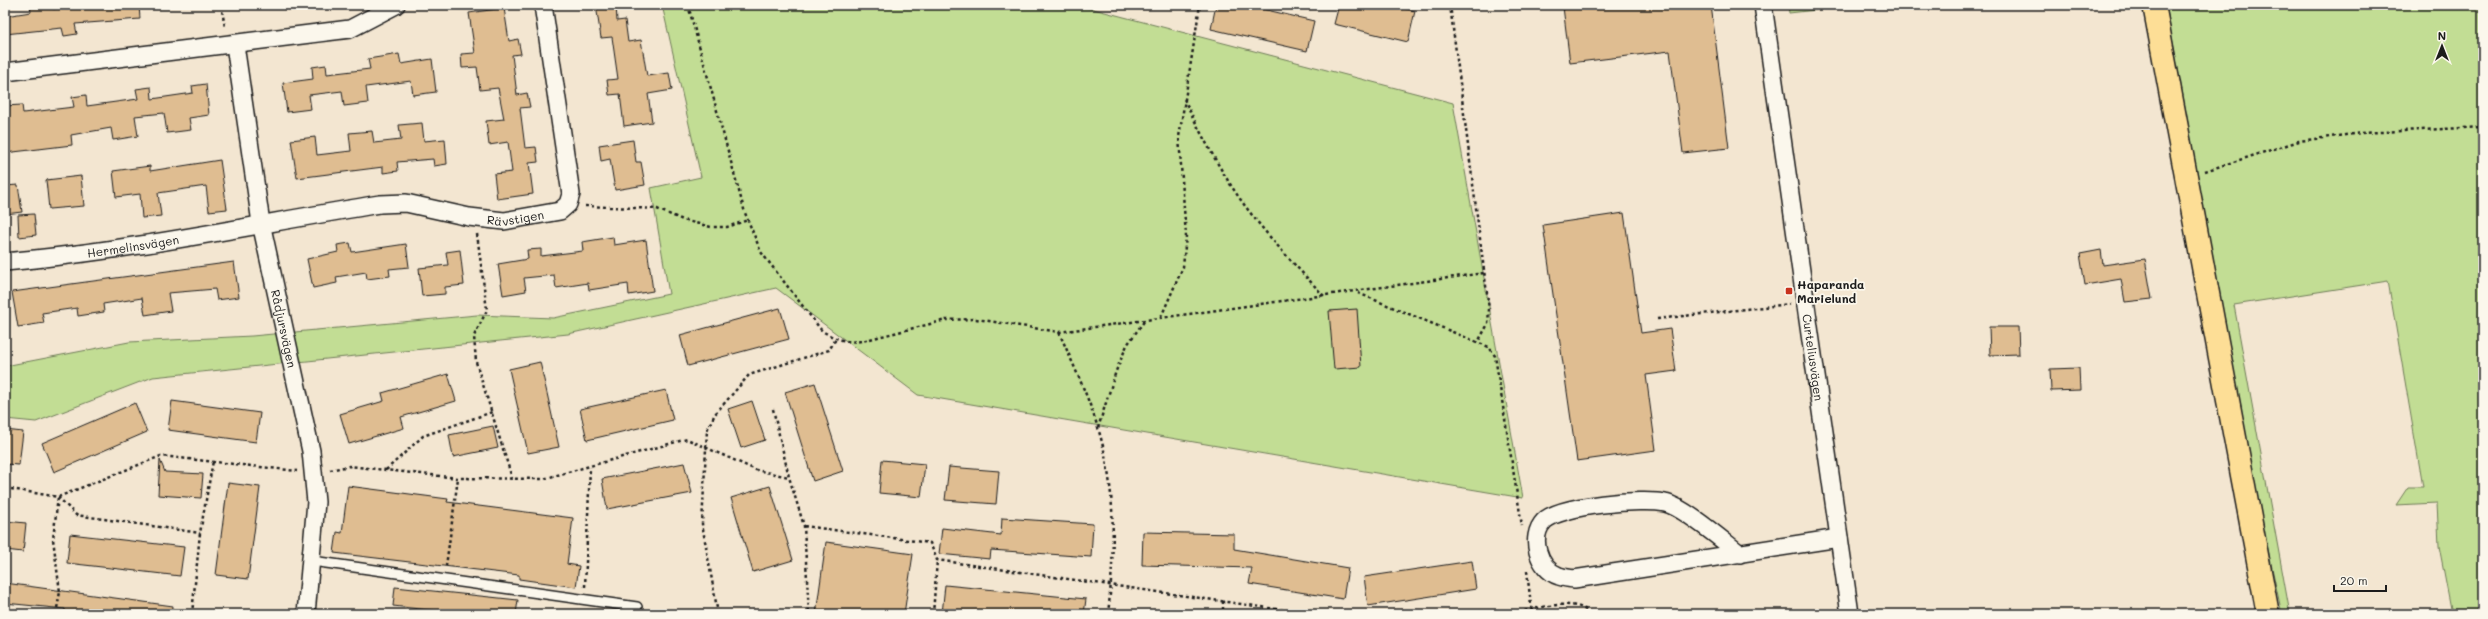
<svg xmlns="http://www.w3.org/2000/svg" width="2488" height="619" font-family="Mali,sans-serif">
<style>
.green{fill:#c2dd94;stroke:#6f7c58}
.building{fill:#dfbd91;stroke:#1c1c1c}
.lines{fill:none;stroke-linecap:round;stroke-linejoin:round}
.service-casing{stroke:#1c1c1c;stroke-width:12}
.minor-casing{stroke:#1c1c1c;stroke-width:20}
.primary-casing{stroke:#1c1c1c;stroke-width:25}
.path{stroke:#1c1c1c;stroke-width:2.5;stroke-dasharray:3 3;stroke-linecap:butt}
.service{stroke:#fbf7ec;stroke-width:9}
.minor{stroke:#fbf7ec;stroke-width:17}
.primary{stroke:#fdde96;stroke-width:22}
.poi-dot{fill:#c8321e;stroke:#fbf7ec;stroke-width:1.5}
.labels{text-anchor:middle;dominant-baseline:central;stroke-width:3.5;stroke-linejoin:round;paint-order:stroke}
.street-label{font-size:12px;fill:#1c1c1c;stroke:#fbf7ec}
.poi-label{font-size:12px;font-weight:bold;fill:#1c1c1c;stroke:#fbf7ec;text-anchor:start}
</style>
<rect width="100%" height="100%" fill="#f3e6d1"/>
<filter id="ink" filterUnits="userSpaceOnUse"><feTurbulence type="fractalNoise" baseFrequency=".025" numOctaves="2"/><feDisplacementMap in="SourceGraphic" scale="8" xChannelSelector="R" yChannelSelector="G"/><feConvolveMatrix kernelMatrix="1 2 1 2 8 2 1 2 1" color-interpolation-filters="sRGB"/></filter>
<g filter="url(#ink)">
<path class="green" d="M662,5H1078L1453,103L1523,498L918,395L776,288L568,334L153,377L36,422L5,419V366L129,342L252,336L477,315L553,318L669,294L651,188L701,177Z
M1788,5H1862L1789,13Z
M2166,5H2483V614H2452L2439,546L2437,503L2396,505L2408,487H2423L2388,281L2234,305L2290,614H2282L2262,522Z"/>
<path class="building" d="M30,5H52L53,9L88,5H139L140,19L75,24L77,34L64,36L62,28L5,34V16L31,12Z
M596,5H616L617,21L625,20L628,42L641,40L647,76L669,73L672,90L648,94L652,122L624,126L620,94L609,95L607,80L618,79L612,37L601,38Z
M1216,5H1245L1314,21L1307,51L1211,29Z
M1339,5H1390L1415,11L1408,42L1334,24Z
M1583,5H1711L1729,148L1683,153L1670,51L1570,63L1563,7Z
M504,8L509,41L518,39L521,54L512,55L517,95L527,93L530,107L520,108L525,148L536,147L538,162L529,163L533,194L497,199L494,174L512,172L508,142L489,145L486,121L504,119L498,88L480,90L477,67L462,68L461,54L475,53L469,13Z
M399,54L401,64L432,59L436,92L413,95L411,81L366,87L368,103L344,106L342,91L309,95L311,109L287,112L283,83L313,79L312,67L326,65L327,74L370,69L368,59Z
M206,84L209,115L189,118L191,130L167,133L164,113L135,116L138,136L113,140L111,128L71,135L72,145L5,153V106L22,105L23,113L74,107L72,97L86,95L87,106L138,99L136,89L151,87L152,99L193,93L192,86Z
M422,123L424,141L445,139L447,164L434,166L433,159L397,162L398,171L383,173V167L297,178L291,140L315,137L317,155L351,151L349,133L372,131L374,143L401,140L399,125Z
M633,140L636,162H641L645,185L615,190L610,159L601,161L599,145Z
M220,160L227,209L209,211L206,186L158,193L161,216L142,218L140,194L116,197L113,171L150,166V171Z
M81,176L84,206L49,209L46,180Z
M18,185L22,212L5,214V186Z
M1624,213L1641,333L1670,329L1676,371L1646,375L1656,450L1577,461L1543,225Z
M34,214L36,235L19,237L18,215Z
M613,237L614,245L646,240L653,291L629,295L628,284L589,290L588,283L556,288L554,275L524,278L526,291L503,295L498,264L528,259L527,250L541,249V256L583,251L582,242Z
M350,243L352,252L406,244L409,267L389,269L390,276L367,279L366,272L336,277L337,283L313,288L307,259L338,252L337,245Z
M460,250L464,285L445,287V294L422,296L419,268L448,265L446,252Z
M2101,250L2103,265L2145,259L2152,299L2125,302L2121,279L2085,285L2080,254Z
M234,262L239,297L217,300L215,289L168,293L171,311L145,315L142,298L103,304L104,312L78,316L77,308L42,313L44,323L18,327L12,292Z
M780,308L789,339L688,366L680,335Z
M1357,309L1361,367L1334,369L1329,311Z
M1989,327H2018L2019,354L1990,355Z
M540,362L559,447L528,453L509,369Z
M2079,368L2080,390L2051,391L2050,369Z
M448,374L456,401L401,417L404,428L349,444L340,414L384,401L382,393Z
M815,383L843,471L813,481L785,392Z
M666,390L673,420L587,440L580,409Z
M172,401L260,413L256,442L168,430Z
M752,401L765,440L741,448L728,409Z
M135,403L147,432L54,472L42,443Z
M493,426L498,448L453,457L449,435Z
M5,430L23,432L19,465L5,464Z
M160,460L165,472L203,474L201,498L158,495Z
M882,460L925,464L921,497L879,493Z
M684,463L692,493L607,509L602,479Z
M949,467L999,471L996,504L945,500Z
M228,483L260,487L248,579L216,575Z
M348,486L448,499L447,502L573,518L567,564L579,566L576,587L519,579V575L334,553L337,532L342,533Z
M770,486L793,560L753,572L731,498Z
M1002,518L1093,524L1091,557L991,550L990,559L939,554L942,528L1001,535Z
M5,521L26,523L23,552L5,550Z
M1143,532L1234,534V549L1348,568L1343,599L1249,584L1252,568L1142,565Z
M70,534L184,547L180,576L67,563Z
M826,542L913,554L904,614H816Z
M1472,561L1476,589L1368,606L1364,577Z
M5,583L173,606L172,614H82L65,612V609L5,603Z
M945,585L1086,599L1084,614H942Z
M395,587L518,600L516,614H464L393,606Z"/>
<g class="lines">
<g class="service-casing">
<path id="service" d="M312,561L637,607"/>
</g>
<g class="minor-casing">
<g id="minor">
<path id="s1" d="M1763,5L1850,614"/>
<path id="s2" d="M235,45L261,223L311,451L316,502L306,614"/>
<path d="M5,72L350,29L396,5"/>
<path id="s3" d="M5,262C131,251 256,224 380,204L406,203L469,217L504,221L560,211L568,204L571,194L543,5"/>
<path d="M1740,554C1723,541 1684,507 1665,503C1644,498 1559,505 1544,521C1529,537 1538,569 1559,576C1564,578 1569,578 1574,579L1839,538"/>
</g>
</g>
<g class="primary-casing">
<path id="primary" d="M2154,5L2268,614"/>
</g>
<path class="path" d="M221,5L225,27
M688,5L745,213L761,252L822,331C836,339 846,343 862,341L946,320L976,319L1059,332L1484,273
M1450,5L1489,309L1488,324L1478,342
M1184,99C1200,132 1217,165 1238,196C1263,232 1294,264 1324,296
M2205,171L2299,141L2361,133L2483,127
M585,206L657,209L683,220L711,227H727L748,220
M477,234L487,310L474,336L476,362L512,478
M1358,293L1489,347L1495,356L1522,526
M1161,317L1183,267L1186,236L1179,137L1200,5
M1657,319L1790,304
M1059,332C1071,360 1085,389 1095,419C1117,482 1115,549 1108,614
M773,409L789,477L804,526L809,614
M1098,428L1116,371L1127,345L1145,320
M330,470L349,466L458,478L543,479L687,439L756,470L789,477
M386,470L423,436L492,412
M5,488L58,497L161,456L297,471
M58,497L76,515L200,533
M804,526L930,543L937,560L1310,614
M446,566L458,478
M1527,571L1532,614
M585,587L590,467
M1223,601V614
M56,614L60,592L53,539L58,497
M192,614L200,533L213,461
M718,614L702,524L707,430L715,414L749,375L829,350L836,339
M933,614L937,560
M1513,614C1532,609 1577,596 1590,614"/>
<use href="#service" class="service"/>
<use href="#minor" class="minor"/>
<use href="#primary" class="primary"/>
</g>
</g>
<rect class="poi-dot" x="1785" y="287" width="8" height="8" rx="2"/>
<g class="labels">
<g class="street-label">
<text stroke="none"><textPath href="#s3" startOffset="517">Rävstigen</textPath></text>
<text stroke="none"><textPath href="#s3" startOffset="129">Hermelinsvägen</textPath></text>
<text stroke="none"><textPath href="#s2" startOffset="288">Rådjursvägen</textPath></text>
<text stroke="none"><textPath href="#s1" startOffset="356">Curteliusvägen</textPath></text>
</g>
<g class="poi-label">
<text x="1797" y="284">Haparanda<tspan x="1797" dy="14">Marielund</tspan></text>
</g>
</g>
<rect width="2488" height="619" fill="none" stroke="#fbf7ec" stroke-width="20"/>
<rect x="10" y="10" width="2468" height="599" fill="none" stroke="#1c1c1c" stroke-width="1.5" filter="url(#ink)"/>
<g transform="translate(2442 46)" stroke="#fbf7ec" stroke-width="3" paint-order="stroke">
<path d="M0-3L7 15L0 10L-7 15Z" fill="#1c1c1c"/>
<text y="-6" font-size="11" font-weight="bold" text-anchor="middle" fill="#1c1c1c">N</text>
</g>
<path d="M2334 585v6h52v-6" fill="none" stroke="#1c1c1c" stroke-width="2"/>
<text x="2340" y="585" font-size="12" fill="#1c1c1c" stroke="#fbf7ec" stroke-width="3" paint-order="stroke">20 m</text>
</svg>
